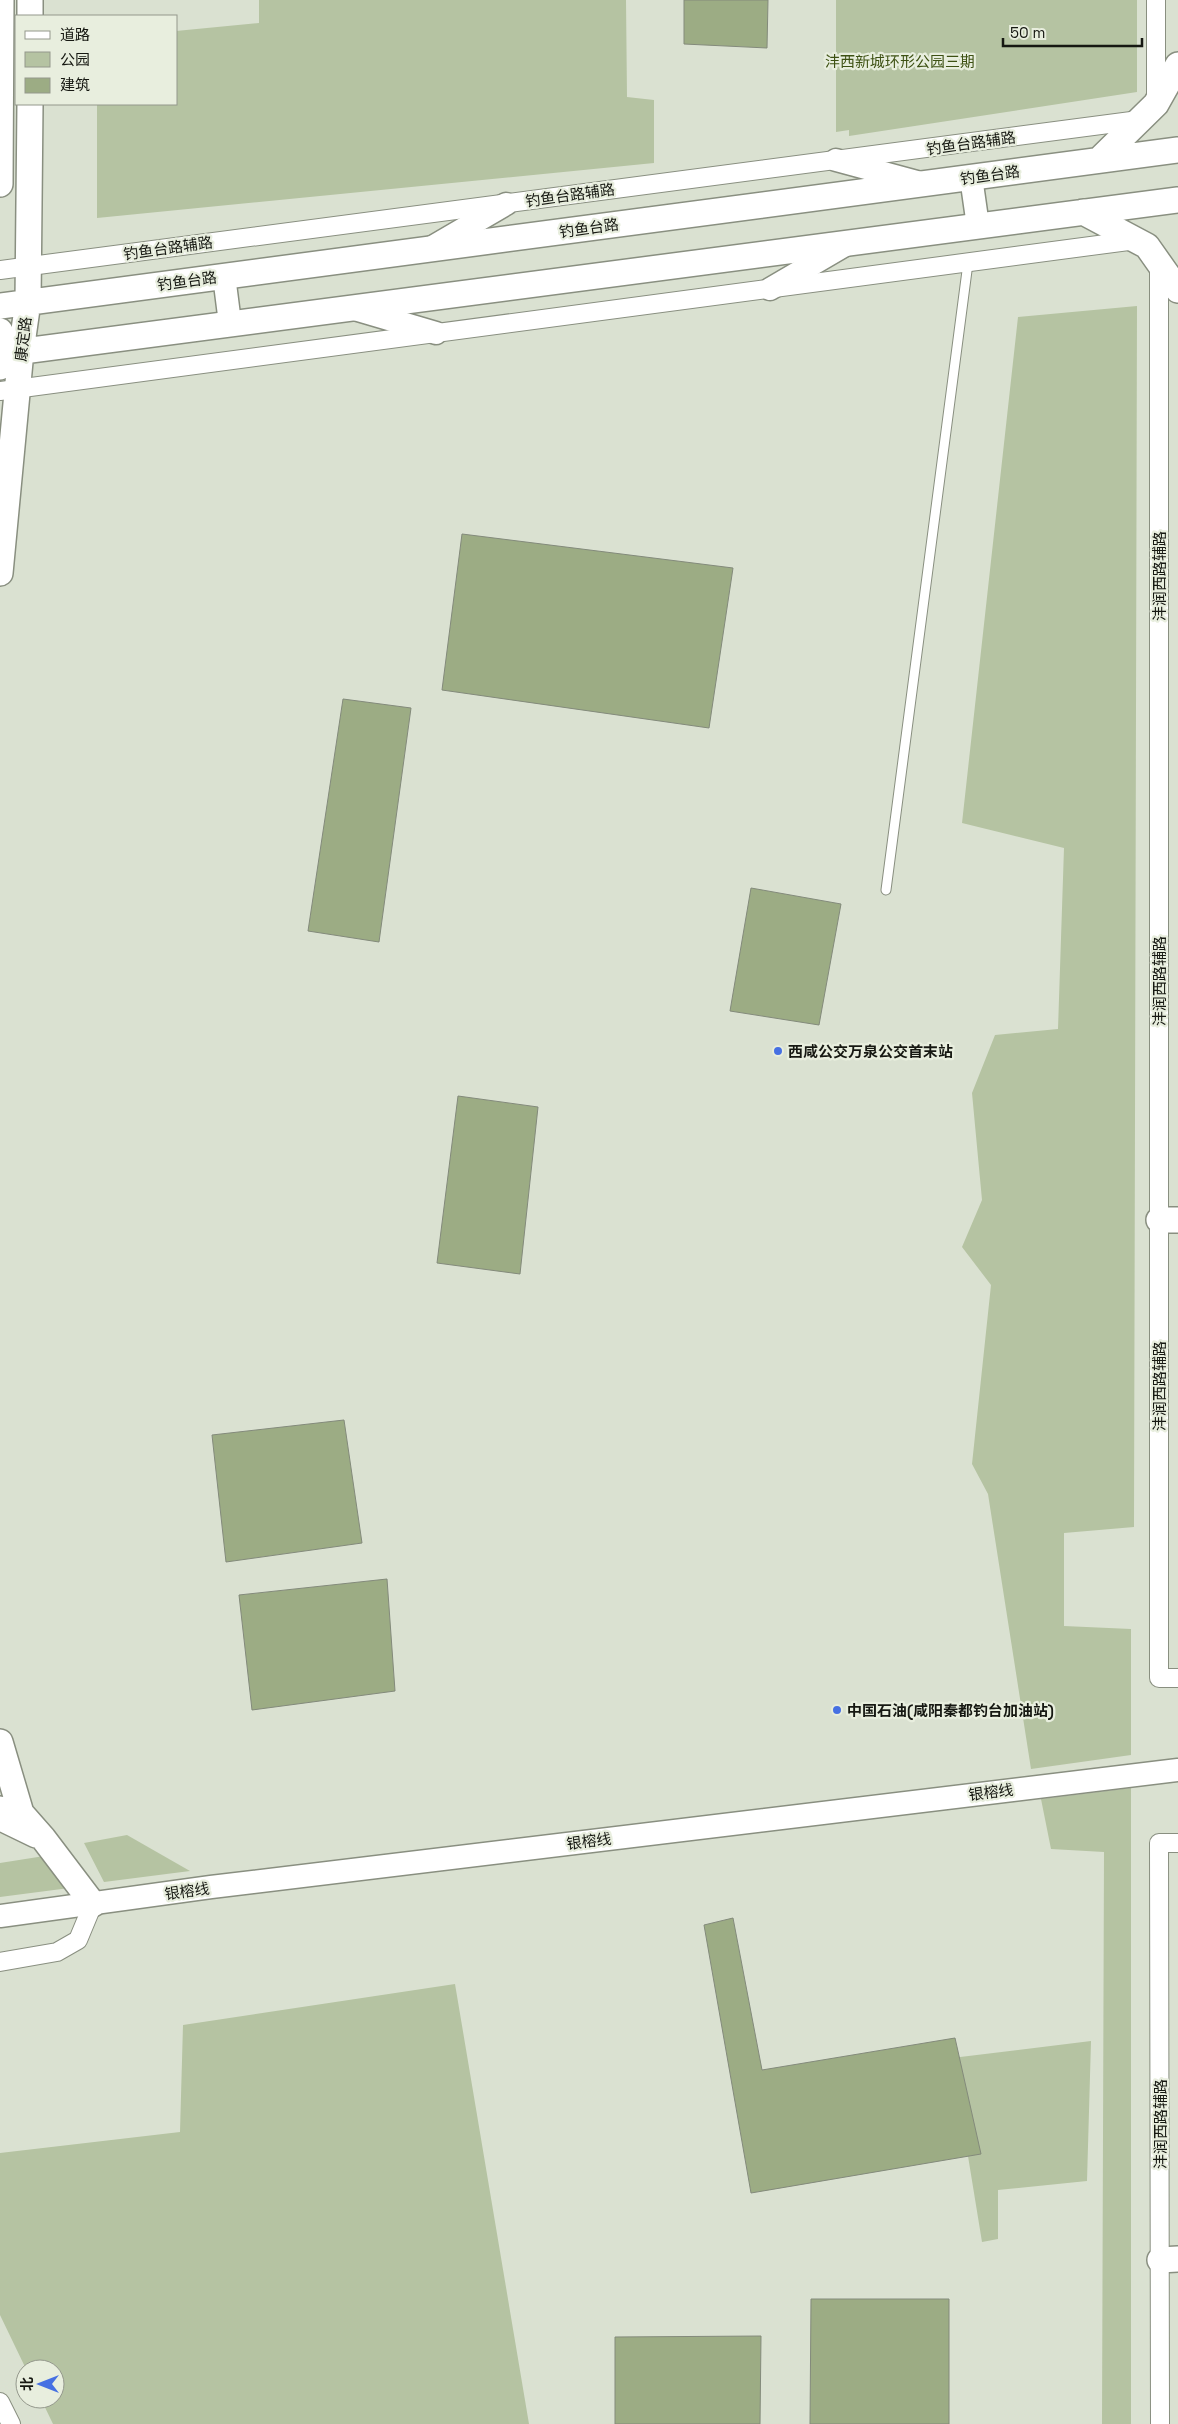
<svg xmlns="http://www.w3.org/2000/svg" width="1178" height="2424" font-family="'Space Grotesk','Noto Sans SC',sans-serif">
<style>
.green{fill:#b5c3a2}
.building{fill:#9cac84;stroke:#838a7b}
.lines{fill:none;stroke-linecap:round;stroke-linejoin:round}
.service-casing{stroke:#898f80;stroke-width:11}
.minor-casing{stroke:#898f80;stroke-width:20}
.tertiary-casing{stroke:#898f80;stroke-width:25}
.secondary-casing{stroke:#898f80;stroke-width:28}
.service{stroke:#fff;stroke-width:9}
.minor{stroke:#fff;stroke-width:18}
.tertiary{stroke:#fff;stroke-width:22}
.secondary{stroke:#fff;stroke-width:25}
.poi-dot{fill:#4670e2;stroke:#e8eede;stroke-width:2}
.labels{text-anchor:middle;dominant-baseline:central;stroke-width:4.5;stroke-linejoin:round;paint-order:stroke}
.park-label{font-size:15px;fill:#3d5113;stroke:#e8eede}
.street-label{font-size:15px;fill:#161812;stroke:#e8eede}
.poi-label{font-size:15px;font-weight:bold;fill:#161812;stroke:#e8eede;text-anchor:start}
</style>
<rect width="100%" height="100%" fill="#dae1d1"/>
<path class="green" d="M259,0H626L627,97L654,100V163L97,218V104H176V31L259,23Z
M836,0H1137V92L849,136V130L836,132Z
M1137,306L1134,1527L1064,1533V1626L1131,1629V1755L1031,1769L988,1494L972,1464L991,1285L962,1247L982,1200L972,1093L995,1035L1058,1029L1064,848L962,823L1018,317Z
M1131,1788V2424H1102L1104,1852L1051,1849L1041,1799Z
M127,1835L190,1871L104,1882L84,1843Z
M57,1854L77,1887L0,1897V1863Z
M455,1984L529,2424H53L41,2399H55V2369H26L0,2315V2153L180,2132L183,2025Z
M1091,2041L1087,2181L998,2190V2239L982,2242L952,2058Z"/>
<path class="building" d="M684,0H768L767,48L684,44Z
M462,534L733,568L709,728L442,690Z
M343,699L411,708L379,942L308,931Z
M751,888L841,904L819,1025L730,1011Z
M458,1096L538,1107L520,1274L437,1263Z
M344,1420L362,1543L226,1562L212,1435Z
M387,1579L395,1691L252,1710L239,1595Z
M733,1918L762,2070L955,2038L981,2154L751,2193L704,1925Z
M811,2299H949V2424H810Z
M761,2336L760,2424H615V2337Z"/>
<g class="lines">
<g class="service-casing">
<path id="service" d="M886,890L968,263"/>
</g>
<g class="minor-casing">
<path id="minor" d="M1156,102V0
M1159,263V1678H1178
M0,270L1139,120
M0,391L1136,240
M0,1962L57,1952L78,1940L93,1904
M0,2402L11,2424
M1160,2424L1159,1843H1178"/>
</g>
<g class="tertiary-casing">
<path id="tertiary" d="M836,160L921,183
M971,177L978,226
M429,249L506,204
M224,276L230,323
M770,289L847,244
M351,308L436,333
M0,1916L211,1887L1178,1770"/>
</g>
<g class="secondary-casing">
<path id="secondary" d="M30,16V0
M1099,160L1156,104L1178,65
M0,184L1,0
M1083,212L1147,246L1178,290
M0,306L1178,150
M0,331V367
M0,354L1178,200
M0,573L21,351L28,302L30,104
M1159,1220H1178
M0,1742L21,1813L43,1838L93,1904
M0,1809L3,1819L36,1835
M1160,2260L1178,2259"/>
</g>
<use href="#service" class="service"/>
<use href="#minor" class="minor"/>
<use href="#tertiary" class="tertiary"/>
<use href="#secondary" class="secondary"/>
</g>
<g class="poi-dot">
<circle cx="778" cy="1051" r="5"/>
<circle cx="837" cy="1710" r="5"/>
</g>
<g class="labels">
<g class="park-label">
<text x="900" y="61">沣西新城环形公园三期</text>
</g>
<g class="street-label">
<text transform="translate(971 143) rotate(-8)">钓鱼台路辅路</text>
<text transform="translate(990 175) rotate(-8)">钓鱼台路</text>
<text transform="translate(570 195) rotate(-8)">钓鱼台路辅路</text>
<text transform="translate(589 228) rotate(-8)">钓鱼台路</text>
<text transform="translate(168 248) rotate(-8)">钓鱼台路辅路</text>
<text transform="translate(187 281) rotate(-8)">钓鱼台路</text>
<text transform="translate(23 339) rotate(-83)">康定路</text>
<text transform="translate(1159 576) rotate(-90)">沣润西路辅路</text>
<text transform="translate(1159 981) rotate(-90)">沣润西路辅路</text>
<text transform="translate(1159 1386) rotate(-90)">沣润西路辅路</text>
<text transform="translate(991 1792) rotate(-7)">银榕线</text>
<text transform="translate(589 1841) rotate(-7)">银榕线</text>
<text transform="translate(187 1891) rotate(-8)">银榕线</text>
<text transform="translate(1160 2124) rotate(-90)">沣润西路辅路</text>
</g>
<g class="poi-label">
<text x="788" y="1051">西咸公交万泉公交首末站</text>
<text x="847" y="1710">中国石油(咸阳秦都钓台加油站)</text>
</g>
</g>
<rect x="15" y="15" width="162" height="90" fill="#e8eede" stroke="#94988c"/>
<rect x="25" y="31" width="25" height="8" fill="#ffffff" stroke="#94988c"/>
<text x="60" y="40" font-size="15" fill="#161812">道路</text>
<rect x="25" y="52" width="25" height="15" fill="#b5c3a2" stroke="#94988c"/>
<text x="60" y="65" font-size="15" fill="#161812">公园</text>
<rect x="25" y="78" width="25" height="15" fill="#9cac84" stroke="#94988c"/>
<text x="60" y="90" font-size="15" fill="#161812">建筑</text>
<g transform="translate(40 2384) rotate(270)"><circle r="24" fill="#e8eede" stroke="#94988c"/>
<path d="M0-4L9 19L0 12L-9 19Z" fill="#4670e2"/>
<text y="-8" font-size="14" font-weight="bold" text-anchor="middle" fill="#161812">北</text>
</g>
<path d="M1003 38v8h139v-8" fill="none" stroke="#161812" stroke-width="2.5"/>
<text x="1010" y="38" font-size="15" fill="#161812" stroke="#e8eede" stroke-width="4" paint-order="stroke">50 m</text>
</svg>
